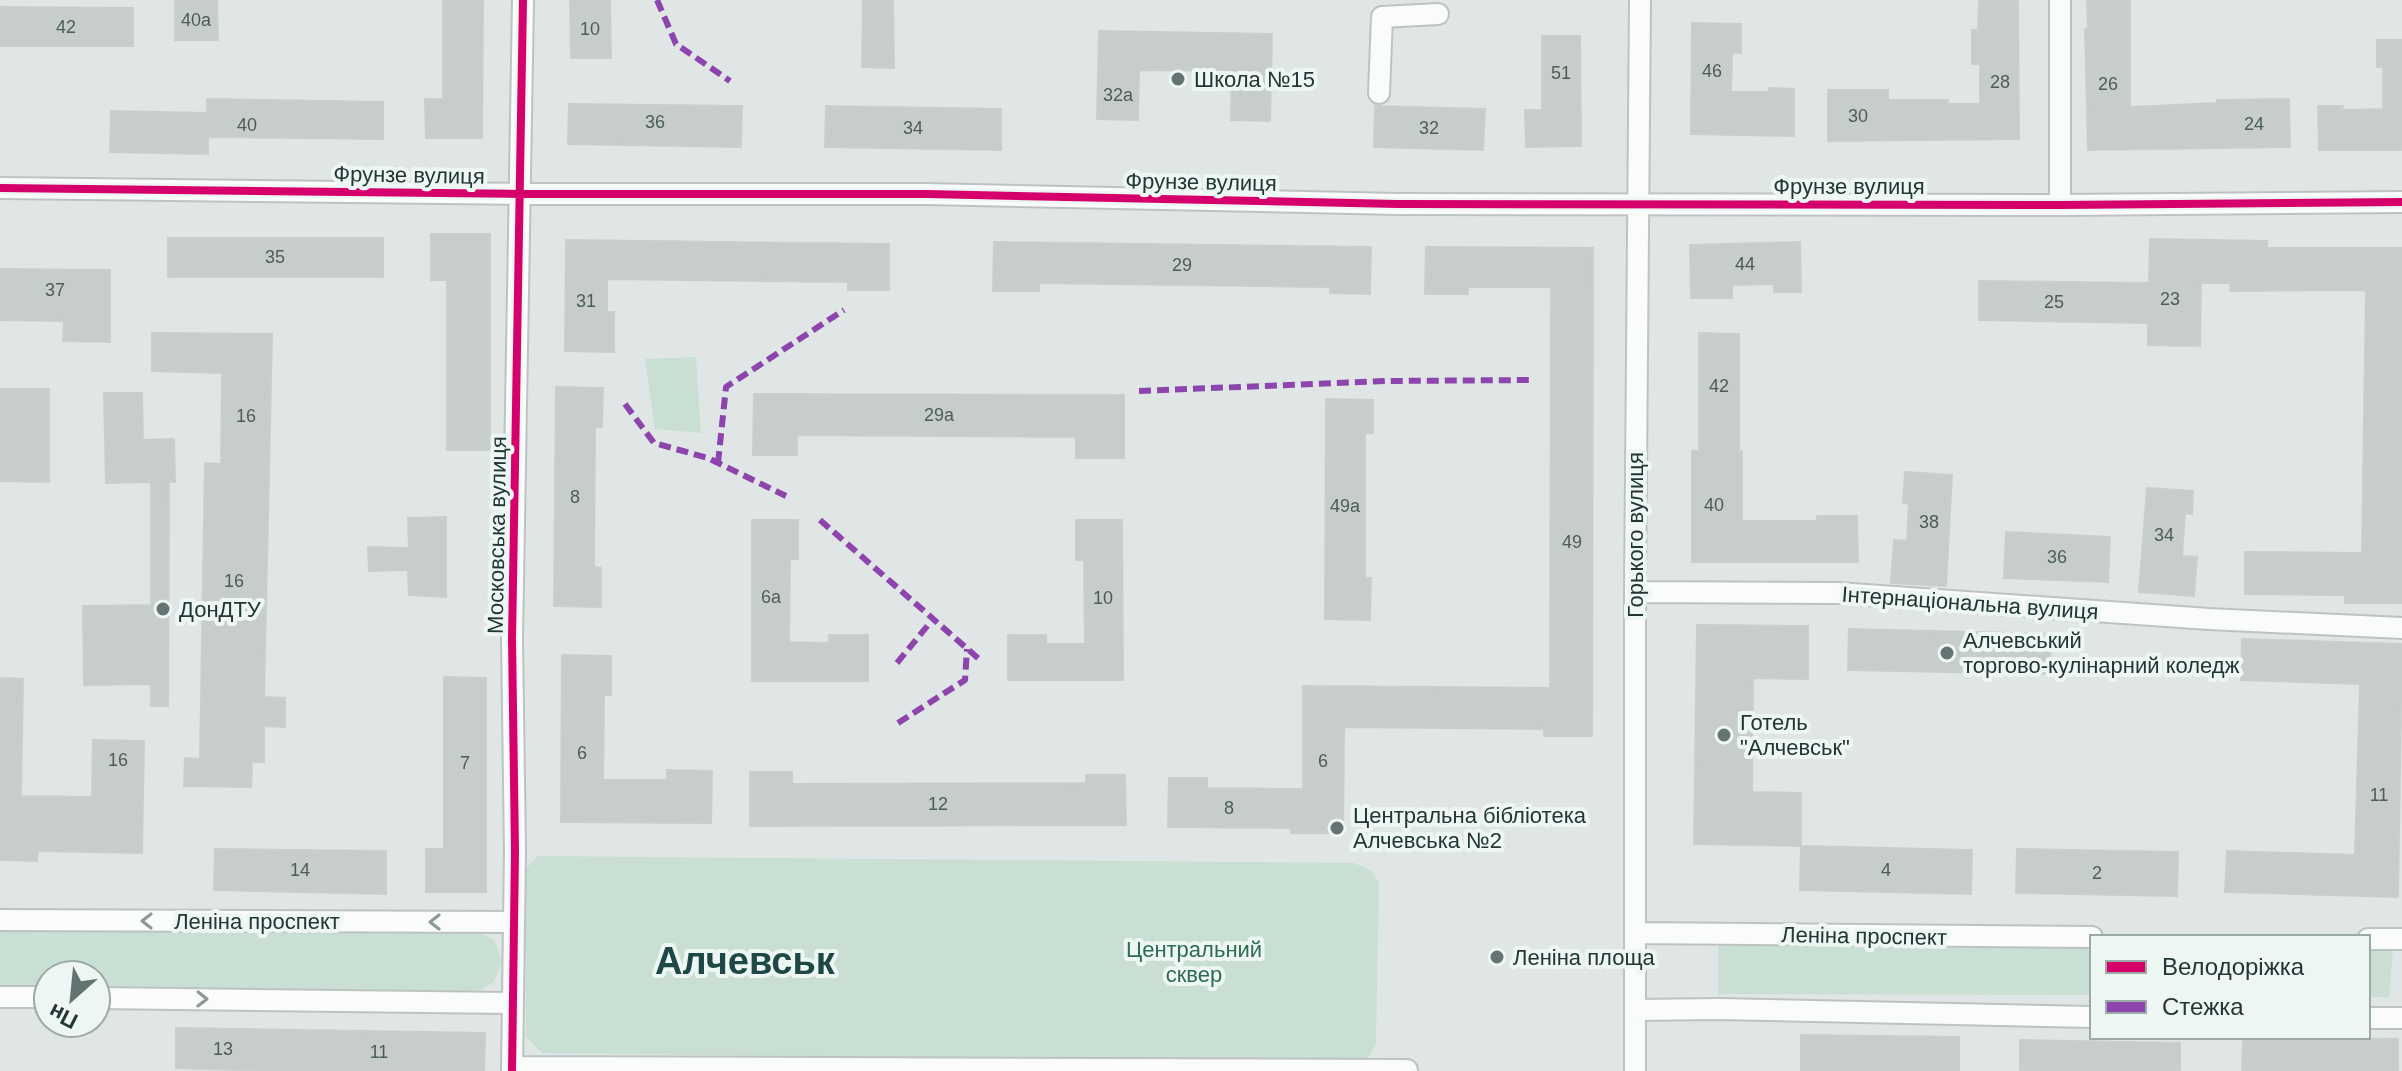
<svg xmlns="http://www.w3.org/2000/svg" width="2402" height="1071" font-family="Arial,sans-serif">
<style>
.green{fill:#c9dfd4}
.building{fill:#c7cdcb;stroke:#c9cfce;stroke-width:2}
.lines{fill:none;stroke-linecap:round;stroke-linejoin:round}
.minor-casing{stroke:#bdc3c2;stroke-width:24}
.minor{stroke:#fafbfb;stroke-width:20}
.quiet{stroke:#8e44ad;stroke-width:6;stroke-dasharray:12 6;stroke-linecap:butt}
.cycleway-casing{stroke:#edf6f3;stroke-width:13}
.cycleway{stroke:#d6006c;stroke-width:8}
.oneway{stroke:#8d9998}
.poi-dot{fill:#637473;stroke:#edf6f3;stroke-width:3}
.labels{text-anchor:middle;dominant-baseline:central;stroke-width:8;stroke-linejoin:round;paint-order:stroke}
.number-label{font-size:18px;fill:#4a5d5b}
.poi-label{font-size:22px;fill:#203735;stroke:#edf6f3;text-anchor:start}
.street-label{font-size:22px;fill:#203735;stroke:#edf6f3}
.park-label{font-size:22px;fill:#2c6c51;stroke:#edf6f3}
.town-label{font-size:38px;font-weight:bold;fill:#1d4846;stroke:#edf6f3}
</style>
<rect width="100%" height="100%" fill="#e0e6e5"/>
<path class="green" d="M696,357L701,433L655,429L645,359Z
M538,856L1354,863L1371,870L1379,883L1376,1043L1369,1056L1351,1064L542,1053L526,1037L525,869Z
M0,928L479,932L494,940L502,961L494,982L479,991L96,987V975H48V986H0Z
M1718,943L2092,946V995L1718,994Z
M2368,949H2393L2389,997H2368Z"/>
<path class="building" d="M175,0H217L218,40H175Z
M443,0H483L482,138H426L425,99H443Z
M570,0H610L611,58H571Z
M863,0H893L894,68L862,67Z
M1979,0H2018L2019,139L1828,141V90H1888V100H1948V104H1980V64H1972V30H1978Z
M2087,0H2130V107L2217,103V100L2289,99L2290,147L2088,150L2085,29H2088Z
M0,7L133,8V46H0Z
M1692,23L1741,24V53H1732L1731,92H1769V88L1794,89V136L1691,134Z
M1099,31L1272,34L1270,121L1231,120L1232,71L1139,70L1138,120L1097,119Z
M1542,36H1580L1581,146L1526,147L1525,110H1542Z
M2377,40H2402V150H2319L2318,106H2343L2342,110L2383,109V67H2377Z
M207,99L383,102V139L208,137V154L110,152L111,111L207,113Z
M569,104L742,106L741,147L568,144Z
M826,106L1001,109V150L825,147Z
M1375,106L1485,109L1483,150L1374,147Z
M431,234H490V450H447V280H431Z
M168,238H383V277H168Z
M2150,239L2267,241V248H2402V603H2345V595L2245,594V552L2362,553L2366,290L2230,291L2231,283H2201L2200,346L2148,345V323L1979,320V281L2149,283Z
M566,240L889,244V290H848V282L607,279V312H614V352L565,351Z
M994,242L1371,247L1370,294L1330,293V287L1039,283V291H993Z
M1800,242L1801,292H1774V284L1732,285V298H1691L1690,245Z
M1426,247L1593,248L1592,736H1544V729L1344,727L1343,833H1291V828L1168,827L1169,778H1207V788L1303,789V686L1550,688L1551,287H1468V294H1425Z
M0,269L110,270V342L63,341L64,321L0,320Z
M152,333L272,334L264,697L285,698V727L264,726V762H252L251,787L184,786L185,758L200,759L205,463L221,464L222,373L152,371Z
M1699,333L1739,334V451H1742V521H1817V516H1857L1858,562H1692V451H1699Z
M556,387L603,388L602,427H595L594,567L601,568V607L554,606Z
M0,389H49V482L0,481Z
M104,393H142L143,440L174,439L175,482H169L168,706H151V684L84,685L83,606L151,605V482L106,483Z
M754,394L1124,395V458H1076V437L797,435V455H753Z
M1326,399L1373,400V433H1365V578H1371L1370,620L1325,619Z
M1905,472L1952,475L1946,586L1891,583L1894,540L1907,541L1909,504L1903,503Z
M2147,488L2193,491L2192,514L2185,513L2182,556L2197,557L2194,596L2139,592Z
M446,517V597L409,595L408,570L369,571L368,547L409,548L408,518Z
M752,520H798V559H790L789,642L829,643V635H868V681H752Z
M1076,520H1122L1123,680H1008V635H1046V644H1085L1084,560H1076Z
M2006,532L2110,537L2108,582L2004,578Z
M1697,625L1808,626V679L1753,678L1752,792L1801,793V846L1694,844Z
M1849,629L2051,634L2050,674L1848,670Z
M2242,639L2402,644L2398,897L2225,892L2227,851L2355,855L2360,684L2241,680Z
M562,655L611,656V695H604L603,780H667V770L712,771L711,823L561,822Z
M444,677L486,678V892H426V849H444Z
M0,678L23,679L21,796L92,797L93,740L144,741L142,853L38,851L37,861L0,860Z
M750,772H792V784L1086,783V775H1125L1126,825L750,826Z
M1801,846L1972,850L1971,894L1800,890Z
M215,849L386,851V894L214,890Z
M2017,849L2178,852L2177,896L2016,893Z
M176,1028L485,1033L484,1071H273L176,1068Z
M1801,1035L1959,1037V1071H1801Z
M2243,1037L2398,1039V1071H2242Z
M2020,1040L2180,1043V1071H2020Z"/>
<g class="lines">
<g class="minor-casing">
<path id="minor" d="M1379,93L1382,17L1438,14
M0,188L521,194H927L1398,204L2060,205L2402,202
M2060,205V0
M1635,592L1837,593L2209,619L2402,628
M0,920L513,922
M1635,933L2092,937
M2368,939H2402
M0,997H48
M96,998L512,1003
M1635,1010L1718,1009L2092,1017
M2368,1018H2402
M512,1067L1407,1070
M512,1071L515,851L512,639L523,0
M1635,1071V592L1640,0"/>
</g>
<use href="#minor" class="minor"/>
<path class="quiet" d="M657,0L676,44L730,81
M1139,391L1387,381L1529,380
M625,404L654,443L708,458L786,496
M718,463L726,387L844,310
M820,520L979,659
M897,663L933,619
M898,723L965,680L967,649"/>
<g class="cycleway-casing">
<path id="cycleway" d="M0,188L521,194H927L1398,204L2060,205L2402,202
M512,1071L515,851L512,639L523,0"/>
</g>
<use href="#cycleway" class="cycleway"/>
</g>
<defs><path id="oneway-chevron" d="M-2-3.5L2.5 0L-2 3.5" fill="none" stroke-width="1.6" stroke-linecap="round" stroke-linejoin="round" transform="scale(2)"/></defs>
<g class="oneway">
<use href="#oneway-chevron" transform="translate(147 921) rotate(-180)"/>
<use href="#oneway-chevron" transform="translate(435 922) rotate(-180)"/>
<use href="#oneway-chevron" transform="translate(202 999) rotate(1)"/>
</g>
<g class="poi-dot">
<circle cx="1178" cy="79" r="8"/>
<circle cx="163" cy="609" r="8"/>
<circle cx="1947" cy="653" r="8"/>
<circle cx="1724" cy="735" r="8"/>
<circle cx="1337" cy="828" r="8"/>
<circle cx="1497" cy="957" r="8"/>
</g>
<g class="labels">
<g class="number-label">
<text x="196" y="20">40а</text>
<text x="66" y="27">42</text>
<text x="590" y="29">10</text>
<text x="1712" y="71">46</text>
<text x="1561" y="73">51</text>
<text x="2000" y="82">28</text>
<text x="2108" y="84">26</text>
<text x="1118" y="95">32а</text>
<text x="1858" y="116">30</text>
<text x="655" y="122">36</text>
<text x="2254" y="124">24</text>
<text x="247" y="125">40</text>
<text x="913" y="128">34</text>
<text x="1429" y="128">32</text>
<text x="275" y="257">35</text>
<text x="1745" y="264">44</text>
<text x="1182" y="265">29</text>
<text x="55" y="290">37</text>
<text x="2170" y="299">23</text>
<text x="586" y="301">31</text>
<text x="2054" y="302">25</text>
<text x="1719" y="386">42</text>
<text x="939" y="415">29а</text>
<text x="246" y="416">16</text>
<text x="575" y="497">8</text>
<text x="1714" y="505">40</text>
<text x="1345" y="506">49а</text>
<text x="1929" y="522">38</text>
<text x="2164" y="535">34</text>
<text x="1572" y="542">49</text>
<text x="2057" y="557">36</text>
<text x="234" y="581">16</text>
<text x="771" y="597">6а</text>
<text x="1103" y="598">10</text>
<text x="582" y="753">6</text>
<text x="118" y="760">16</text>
<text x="1323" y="761">6</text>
<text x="465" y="763">7</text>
<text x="2379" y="795">11</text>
<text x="938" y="804">12</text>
<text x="1229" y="808">8</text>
<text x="300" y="870">14</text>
<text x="1886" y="870">4</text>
<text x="2097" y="873">2</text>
<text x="223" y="1049">13</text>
<text x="379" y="1052">11</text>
</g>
<g class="poi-label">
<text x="1194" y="79">Школа №15</text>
<text x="179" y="609">ДонДТУ</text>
<text x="1963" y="640">Алчевський<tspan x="1963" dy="25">торгово-кулінарний коледж</tspan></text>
<text x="1740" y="722">Готель<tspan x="1740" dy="25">"Алчевськ"</tspan></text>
<text x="1353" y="815">Центральна бібліотека<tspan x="1353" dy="25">Алчевська №2</tspan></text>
<text x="1513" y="957">Леніна площа</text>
</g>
<g class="street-label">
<text transform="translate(409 175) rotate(1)">Фрунзе вулиця</text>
<text transform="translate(1201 182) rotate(1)">Фрунзе вулиця</text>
<text x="1849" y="186">Фрунзе вулиця</text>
<text transform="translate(497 535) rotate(-89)">Московська вулиця</text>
<text transform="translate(1635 535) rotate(-90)">Горького вулиця</text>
<text transform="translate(1970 603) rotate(4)">Інтернаціональна вулиця</text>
<text x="257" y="921">Леніна проспект</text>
<text transform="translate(1864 936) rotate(1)">Леніна проспект</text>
</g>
<g class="park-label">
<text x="1194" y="949">Центральний<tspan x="1194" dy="25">сквер</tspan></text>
</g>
<g class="town-label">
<text x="745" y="961">Алчевськ</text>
</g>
</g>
<rect x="2090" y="935" width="280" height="104" fill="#edf6f3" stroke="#9baaa7" stroke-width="2"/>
<rect x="2106" y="961" width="40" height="12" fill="#d6006c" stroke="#9baaa7" stroke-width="2"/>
<text x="2162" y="975" font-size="24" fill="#203735">Велодоріжка</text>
<rect x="2106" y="1001" width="40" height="12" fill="#8e44ad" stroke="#9baaa7" stroke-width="2"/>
<text x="2162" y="1015" font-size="24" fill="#203735">Стежка</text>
<g transform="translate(72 999) rotate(207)"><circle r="38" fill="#edf6f3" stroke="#9baaa7" stroke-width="2"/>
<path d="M0-6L14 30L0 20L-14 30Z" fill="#637473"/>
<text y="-12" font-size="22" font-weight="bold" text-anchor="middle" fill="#203735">Пн</text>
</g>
</svg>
